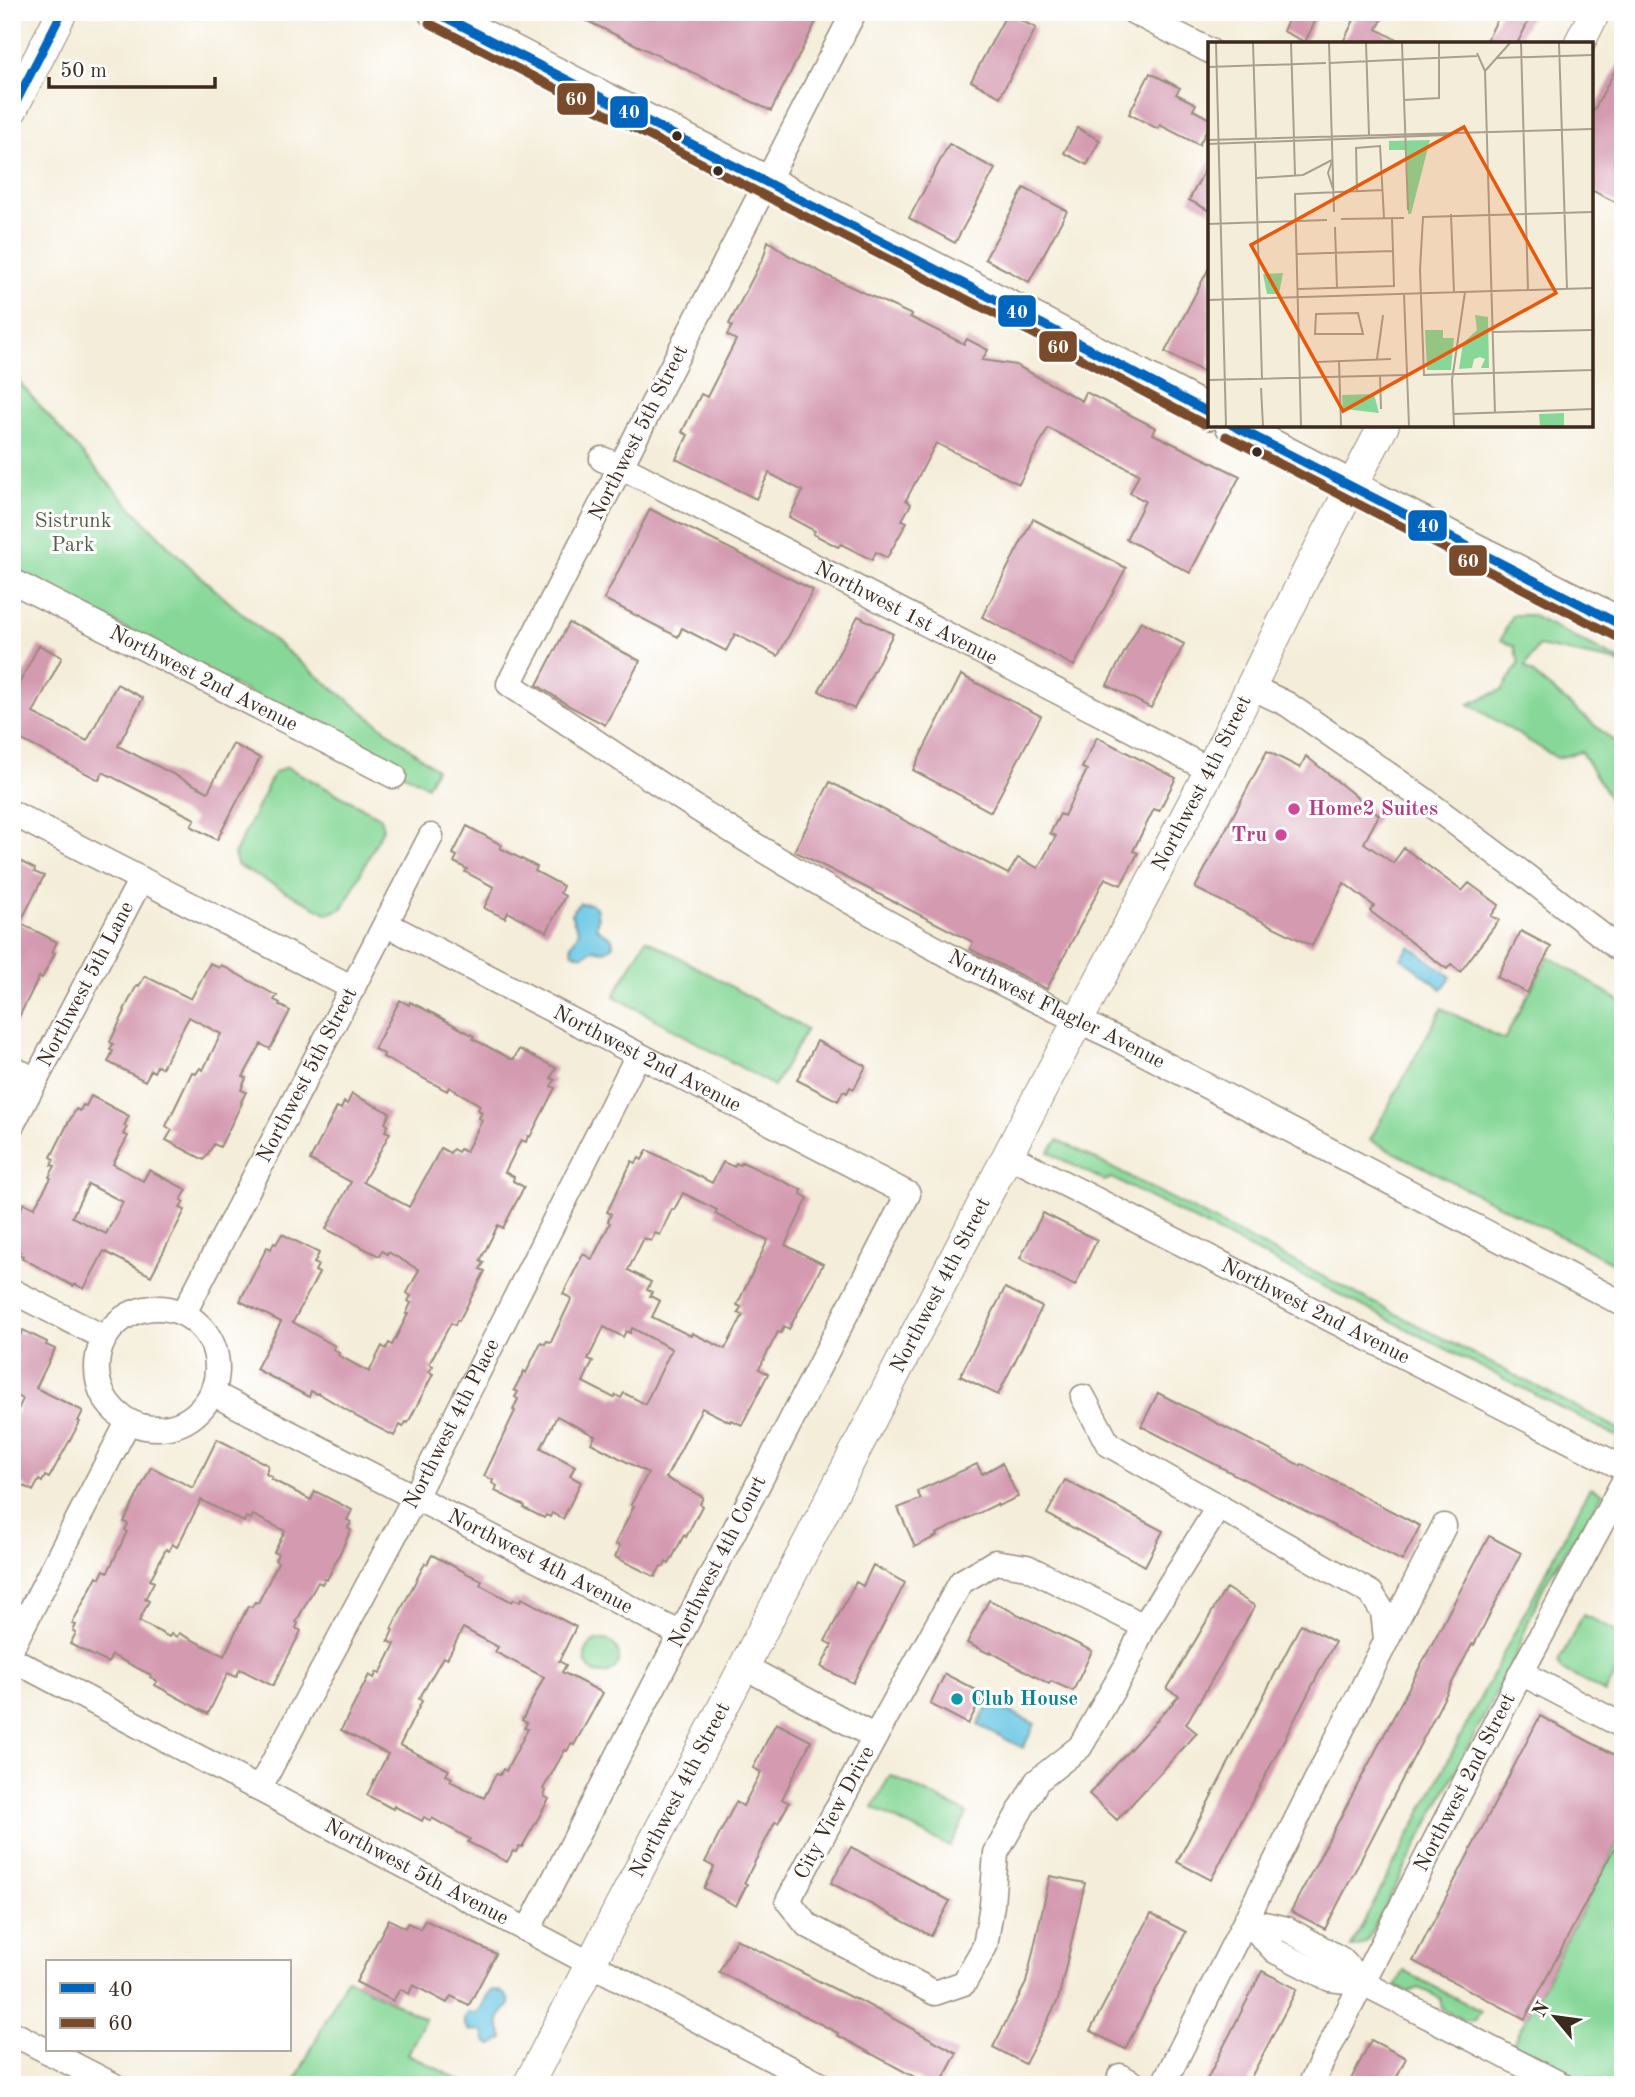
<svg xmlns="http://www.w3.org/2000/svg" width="1635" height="2097" font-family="'Old Standard TT',serif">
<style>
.green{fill:#87d898;stroke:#61815b;stroke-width:2}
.water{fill:#65c5e3;stroke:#507880;stroke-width:2}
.building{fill:#d49ab0;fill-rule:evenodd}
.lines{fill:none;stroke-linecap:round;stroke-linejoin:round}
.minor-casing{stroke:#988c7c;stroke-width:27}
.tertiary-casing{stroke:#988c7c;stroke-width:32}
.secondary-casing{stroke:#988c7c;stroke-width:36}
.minor{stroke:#fff;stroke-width:24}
.tertiary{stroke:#fff;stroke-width:30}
.secondary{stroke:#fff;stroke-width:33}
.bus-1-casing{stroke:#fff;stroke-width:14}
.bus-2-casing{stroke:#fff;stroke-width:14}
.bus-1{stroke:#0065bd;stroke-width:9}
.bus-2{stroke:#7a4b2a;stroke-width:9}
.bus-dot{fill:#3b2a1e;stroke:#fff;stroke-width:2.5}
.hotel-dot{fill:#d1479c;stroke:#fff;stroke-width:2.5}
.culture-dot{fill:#0f9aa8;stroke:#fff;stroke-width:2.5}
.labels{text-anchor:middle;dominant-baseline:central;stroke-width:6;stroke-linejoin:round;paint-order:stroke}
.street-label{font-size:21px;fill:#3b2a1e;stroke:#fff}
.park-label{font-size:21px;fill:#525e43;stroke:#fff}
.hotel-label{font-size:21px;font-weight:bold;fill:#b23c85;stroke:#fff;text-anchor:start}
.culture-label{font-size:21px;font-weight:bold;fill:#0d838f;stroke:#fff;text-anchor:start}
.inset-road{fill:none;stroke:#aa9f8e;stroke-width:2}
.view{fill:#e8590c;fill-opacity:0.15;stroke:#e8590c;stroke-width:3.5}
.inset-edge{fill:none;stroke:#3b2a1e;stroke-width:3.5}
.line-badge{stroke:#fff;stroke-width:2.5}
.badge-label{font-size:19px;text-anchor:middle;font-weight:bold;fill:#fff}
</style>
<rect width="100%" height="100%" fill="#fff"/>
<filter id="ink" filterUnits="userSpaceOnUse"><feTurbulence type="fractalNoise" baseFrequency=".0143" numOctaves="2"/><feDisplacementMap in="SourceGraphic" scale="14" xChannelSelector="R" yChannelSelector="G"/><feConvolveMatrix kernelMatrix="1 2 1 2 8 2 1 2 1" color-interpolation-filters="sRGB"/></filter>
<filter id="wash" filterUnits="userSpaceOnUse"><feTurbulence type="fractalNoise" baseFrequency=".00686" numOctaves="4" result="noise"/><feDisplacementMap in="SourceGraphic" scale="28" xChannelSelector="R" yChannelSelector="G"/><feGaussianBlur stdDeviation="1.57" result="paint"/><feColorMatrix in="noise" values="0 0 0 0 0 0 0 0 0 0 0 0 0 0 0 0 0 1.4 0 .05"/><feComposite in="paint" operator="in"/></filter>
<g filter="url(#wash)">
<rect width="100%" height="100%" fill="#f4edd9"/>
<path class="green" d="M12,374C68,438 124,503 185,562C264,637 351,702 436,769L427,786L12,569Z
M1512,615H1531L1623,662V666L1614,661L1538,646L1525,667L1623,749V854L1617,810L1581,752L1557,758L1469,704L1502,690L1519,663L1514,646L1501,640Z
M287,767L380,817L383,829L343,908L328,914L238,866L234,855L274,773Z
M646,939L807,1029L774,1086L614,996Z
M1549,956L1623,1003V1268L1370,1140L1442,1008L1504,1040Z
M1058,1140L1623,1431V1454L1615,1450L1620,1438L1112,1178L1105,1181L1058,1158L1049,1152Z
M1590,1487L1603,1493C1586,1525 1562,1553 1545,1584C1533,1607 1525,1631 1516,1655L1367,1941L1359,1946L1351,1947Z
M1583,1615C1594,1620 1610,1626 1619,1634C1633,1650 1613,1678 1605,1693L1562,1670L1558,1663Z
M585 1657a17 17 0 1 1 34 0a17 17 0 1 1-34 0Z
M890,1775L967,1813L950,1847L873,1808Z
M1623,1831V2085H1588L1512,2045Z
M1404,1971L1481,2011L1475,2020L1464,2021L1442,2009L1440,1998L1419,1988L1408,1992L1396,1986Z
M347,1978L425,2019L408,2054L469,2085H293Z"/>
<path class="water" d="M580,903L591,904L596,907L598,918L596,927C600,934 607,932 612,939L613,945C606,953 602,951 593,949L582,956L572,952L571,945L579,932C573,918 566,915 580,903Z
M1410,946L1451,977L1442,989L1401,958Z
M990,1702L1035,1724L1023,1748L978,1725Z
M492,1990C498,1990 503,1992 507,1997C515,2008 499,2012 499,2021C498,2026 502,2033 503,2038L492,2045L486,2042L482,2031H470L465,2025V2017L469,2012L476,2013C485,2007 483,1997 492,1990Z"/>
<g id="blocks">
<path class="building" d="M569,12H821L771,111Z
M1292,12H1320L1305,42L1283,31Z
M1358,12H1386L1377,29L1404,44H1342Z
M1501,12H1533L1517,44H1485Z
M1007,13L1036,28L1000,97L971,81Z
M1623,55V206L1591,190V116Z
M1150,73L1180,88L1176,94L1196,104L1193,110L1210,119V124L1199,145L1160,125L1158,129L1129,114Z
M1077,128L1100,140L1087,165L1064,153Z
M949,144L995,169L955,243L909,218Z
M1210,160V211L1189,200Z
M1024,188L1067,211L1029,282L985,259Z
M768,241L788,255L830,277L912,315L910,317L964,344L967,339L988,350L982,360L1016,365L1082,401L1086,392L1156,428L1153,434L1240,476L1190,573L1126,539L1145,501L1130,493L1139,474L1048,428L1019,484L936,443L906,500L911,504L902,520L907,522L887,558L876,552L872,560L841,544L838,547L813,534L815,531L789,517L803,491L769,473L756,499L676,459L688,435L682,432L701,394L707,397L736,340L727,335L732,326L729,324L764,256Z
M1210,266V375L1165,352Z
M650,509L813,590L778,656L735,634L726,651L682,628L678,637L604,599Z
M1033,519L1126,568L1074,666L982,617Z
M858,616L893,634L854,709L819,691Z
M1141,621L1184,644L1151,708L1107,685Z
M569,623L640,661L605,725L571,707L537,685Z
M39,645L62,657L33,713L87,741L117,684L143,698L118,746L208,792L233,744L260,758L217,840L191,826L195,819L103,772L99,780L12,735V697Z
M961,675L1041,716L991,812L913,770Z
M1097,737L1176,778L1159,811L1154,809L1133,851L1138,853L1121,885L1105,878L1047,989L970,949L973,942L794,851L830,782L1008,874L1018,858L1038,868L1056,836L1050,833L1060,814L1064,816L1087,770L1082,768Z
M1267,751L1300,768L1306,756L1379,815L1364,843L1393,863L1404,848L1462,891L1469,883L1499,905L1491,916L1499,920L1460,972L1451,964L1447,969L1412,943L1370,911L1374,906L1344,883L1312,946L1195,888Z
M467,826L502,845L500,848L537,867L535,871L563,886L560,893L565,896L547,932L508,912L505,918L484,908L494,887L465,872L467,869L454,862L457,856L453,854Z
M12,857L35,869L34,872L44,876L20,923L57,942L52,952L55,953L42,978L39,977L12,1031Z
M1521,931L1551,947L1527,993L1497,977Z
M210,963L219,968L221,965L277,996L274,1000L280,1003L279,1005L290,1011L270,1049L261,1044L243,1077L246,1078L241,1090L246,1092L241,1102L242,1103L220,1147L214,1144L204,1160L166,1140L172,1130L166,1126L192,1072L196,1074L200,1068L203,1070L221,1034L189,1017L162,1068L157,1066L154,1072L151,1070L145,1081L108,1062L113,1051L110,1050L113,1044L110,1042L125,1011L124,1010L137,985L139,986L145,976L191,999Z
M400,1000L409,1005L410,1002L434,1014L474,1036L473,1039L511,1059H514L519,1049L556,1068L551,1078L555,1080L551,1086L555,1088L530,1137L528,1136L526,1142L521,1140L505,1172L514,1177L513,1181L524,1187L503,1228L498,1225L480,1261L484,1263L480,1269L485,1271L459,1321L457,1320L455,1325L451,1323L429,1364L433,1366L429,1372L433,1374L408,1423L406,1422L403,1427L400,1425L394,1436L355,1416V1415L318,1393L317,1394L311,1391L309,1397L256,1369L281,1322L240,1301L267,1247L271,1249L274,1243L276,1244L282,1234L319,1253L314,1263L318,1265L315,1271L319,1273L293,1322L335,1346L333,1349L339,1353L338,1355L369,1372L382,1346L386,1349L389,1343L392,1345L408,1314H406L411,1303L408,1301L411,1296L407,1293L419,1270L388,1252L387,1254L382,1251L379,1256L326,1229L351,1182L310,1160L337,1107L341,1109L344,1102L347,1104L352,1094L390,1113L385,1123L388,1125L385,1131L390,1133L363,1182L409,1207L441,1148L450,1153L453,1149L458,1152L460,1149L466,1152L482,1120L479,1118L482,1112L478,1110L480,1105L449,1087L447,1091L383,1057L384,1054L374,1049Z
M817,1041L866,1066L854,1089L850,1087L847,1093L843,1091L838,1101L797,1080Z
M91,1096L129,1116L124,1126L127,1127L123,1134L128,1136L113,1164L143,1181L149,1170L187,1190L181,1200L184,1202L180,1208L185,1210L151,1276L104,1251L84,1289L75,1284L73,1286L22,1258L23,1256L18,1254L20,1252L12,1248V1225L24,1203L34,1208L51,1178L49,1177L55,1166L51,1165L54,1159L51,1157L67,1125L76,1109L80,1111L83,1105L86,1106ZM88,1184L123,1202L106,1234L72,1217Z
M647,1150L712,1183L723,1162L734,1167L736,1163L740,1165L742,1162L802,1190L801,1194L808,1198L785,1245L823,1264L789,1329L784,1326L781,1333L778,1332L759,1369L768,1374L742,1425L731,1420L730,1422L702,1408L666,1478L703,1497L700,1504L702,1506L686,1537L684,1535L669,1564L666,1562L664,1567L661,1566L655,1577L615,1557L620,1546L615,1544L634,1506L631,1505L648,1473L591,1443L595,1436L557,1416L541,1448L575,1466L570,1476L581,1482L563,1519L552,1513L550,1517L546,1515L544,1518L524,1508L525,1506L495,1491L497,1486L492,1483L493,1480L484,1476L515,1411L513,1410L518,1399L515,1397L518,1392L514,1390L524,1371L526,1373L541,1342L545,1344L547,1341L551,1342L570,1302L571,1298L563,1294L583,1254L592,1259L610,1223L608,1221L611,1214L607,1212L632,1161L636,1163L639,1158L642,1160ZM683,1193L717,1210L715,1214L768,1240L737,1305L741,1307L738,1313L743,1315L725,1349L692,1333L691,1336L652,1317L660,1301L650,1296L652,1292L647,1290L651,1282L628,1270L644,1238L651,1241L655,1233L660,1235L672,1209L674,1210ZM604,1327L623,1337L626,1331L630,1333L632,1328L672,1349L645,1404L624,1393L621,1398L616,1395L614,1398L583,1382L593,1361L588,1359Z
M1043,1213L1097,1240L1075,1286L1020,1258Z
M1005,1288L1042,1307L998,1395L960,1376Z
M12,1329L21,1334L23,1330L47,1342L46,1345L55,1349L36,1388L83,1411L78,1421L80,1422L49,1478L45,1476L42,1482L39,1480L33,1491L12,1480V1427L16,1421L13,1420L23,1399L12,1393Z
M1158,1393L1301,1466L1302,1464L1420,1526L1402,1561L1141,1426Z
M217,1439L268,1465L266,1474L272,1477L271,1479L311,1500L315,1491L352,1510L347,1520L351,1522L348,1528L351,1530L327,1580L325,1579L322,1584L318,1582L296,1622L298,1623L296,1628L301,1631L273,1686L240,1669L236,1677L228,1673L208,1714L155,1685L157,1681L150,1677L151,1675L112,1655L108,1663L70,1644L76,1633L73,1631L76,1625L72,1624L97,1576L100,1578L104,1570L108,1572L127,1532L125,1530L128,1524L124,1522L151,1467L193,1488ZM201,1500L244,1522L246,1517L251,1519L253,1515L285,1531L274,1552L278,1554L275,1560L278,1562L273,1573L258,1603L255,1602L252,1607L248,1606L224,1656L179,1633L177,1637L171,1634L169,1637L139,1621L149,1601L145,1599L154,1582L150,1580L166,1549L169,1551L172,1544L177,1547Z
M1002,1463L1018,1497L998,1506L997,1504L936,1534L937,1536L915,1547L898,1508L921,1499L917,1491L977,1464L982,1474Z
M1065,1480L1163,1531L1145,1566L1047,1514Z
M1489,1536L1521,1553L1474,1645L1472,1644L1325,1929L1291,1911Z
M432,1555L482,1581L480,1585L512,1602L514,1599L520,1602L522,1598L576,1627L559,1661L566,1665L562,1672L603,1693L574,1745L571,1744L567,1751L565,1750L543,1789L546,1791L544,1796L549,1799L522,1847L519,1846L516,1852L513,1851L507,1862L468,1842L470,1839L432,1818L431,1821L424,1817L422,1821L394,1806L393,1809L367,1795L388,1754L341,1730L369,1675L374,1678L377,1672L380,1674L395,1644L388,1641L393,1630L391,1629L425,1563L427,1564ZM463,1628L498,1647L495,1652L544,1677L522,1720L527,1723L524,1728L528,1729L506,1771L503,1769L500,1775L496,1774L484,1798L450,1781L452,1778L446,1775L449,1770L400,1745L422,1701L419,1699L443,1657L447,1659Z
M873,1565L905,1583L853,1683L821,1667L832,1645L825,1641L848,1597L856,1582L863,1586Z
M1226,1588L1255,1606L1186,1724L1197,1733L1117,1820L1089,1794L1179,1696L1167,1689Z
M989,1600L1092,1651L1073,1691L1051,1681L1049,1684L991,1652L990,1654L967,1643Z
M1301,1624L1335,1642L1211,1880L1177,1862Z
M945,1674L984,1694L968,1724L930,1704Z
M1540,1716L1623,1759V1831L1525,2019L1413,1961Z
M776,1723L811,1741L782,1799L789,1803L778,1823L775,1822L744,1883L747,1884L736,1906L704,1888L714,1867L705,1862L736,1802L743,1806L761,1772L753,1768Z
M851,1847L950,1901L931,1936L831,1883Z
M1050,1876L1085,1883L1058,2000L1025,2064L993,2047L1026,1983Z
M1151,1914L1186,1932L1125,2049L1090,2031Z
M389,1919L405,1928L408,1923L420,1929L425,1920L496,1954L469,2005L451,1996L447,2003L413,1985L409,1994L400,1989L393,2001L356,1982Z
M736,1939L856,2000L857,1999L957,2053L940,2085H929L837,2035L838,2033L719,1972Z
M1262,1971L1297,1989L1247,2085H1204Z
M1371,2040L1406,2058L1393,2085H1348Z"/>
</g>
</g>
<g filter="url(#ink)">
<use href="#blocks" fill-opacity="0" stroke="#988c7c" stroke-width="2"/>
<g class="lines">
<g class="minor-casing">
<g id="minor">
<path id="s1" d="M854,12L509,684C594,740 677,798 763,850C876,919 995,982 1115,1038L1623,1304"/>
<path d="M1134,12L1210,51"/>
<path id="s2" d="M602,459L622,467L1210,770"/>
<path id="s3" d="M12,581L394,776"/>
<path d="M1251,687L1287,704L1422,798L1526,876L1623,952"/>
<path d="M12,813L353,988"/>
<path id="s4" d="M386,924L908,1194L528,1930"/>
<path d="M12,1068L36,1080"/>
<path id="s5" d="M12,1125L141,879"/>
<path id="s6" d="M1008,1155L1623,1468"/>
<path d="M12,1291L103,1337"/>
<circle cx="157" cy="1368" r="60"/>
<path id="s7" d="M184,1313L431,836"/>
<path id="s8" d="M212,1393L681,1634"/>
<path d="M1083,1397L1108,1444L1371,1593L1383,1612L1386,1639"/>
<path d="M995,1562L1027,1567L1144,1626L1127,1665L1080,1747L1037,1781L996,1853L992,1905L985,1946L964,1983L935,1993L807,1925L788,1901L875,1737L961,1582Z"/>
<path d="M1144,1626L1219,1506"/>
<path d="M12,1647L128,1422"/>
<path id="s9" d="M12,1659L821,2085"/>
<path d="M743,1666L875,1737"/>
<path d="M1521,1673L1623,1726"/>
<path id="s10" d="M259,1789L415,1497L638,1055"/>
<path d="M1246,1920L1275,1951L1330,1979L1363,1983L1562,2085"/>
<path d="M1246,1920L1287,1929L1341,1959L1363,1983"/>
<path d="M12,2033L113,2085"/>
<path d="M1120,2076L1136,2085"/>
<path d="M1163,2085L1444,1526"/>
<path id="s11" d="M1310,2085L1521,1673L1623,1483"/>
</g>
</g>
<g class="tertiary-casing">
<g id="tertiary">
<path d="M1579,44L1595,12"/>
<path d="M12,110L62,12"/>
<path id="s12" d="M528,2085L1030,1112L1210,770L1307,572L1384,425"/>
</g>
</g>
<g class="secondary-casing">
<path id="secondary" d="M435,12L1042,324L1210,413
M1232,425C1361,494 1493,558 1623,626"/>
</g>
<use href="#minor" class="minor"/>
<use href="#tertiary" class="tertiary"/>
<use href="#secondary" class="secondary"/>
<g class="bus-1-casing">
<path id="bus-1" d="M435,12L1042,324L1210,413
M12,110L62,12
M1232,425L1623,626"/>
</g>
<g class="bus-2-casing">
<path id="bus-2" d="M429,23L1036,335L1204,424
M1226,436L1617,637"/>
</g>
<use href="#bus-1" class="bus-1"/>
<use href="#bus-2" class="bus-2"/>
</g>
</g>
<g class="bus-dot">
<circle cx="677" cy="136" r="6"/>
<circle cx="718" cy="171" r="6"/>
<circle cx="1257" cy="452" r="6"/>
</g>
<g class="hotel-dot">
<circle cx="1294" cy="809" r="7"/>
<circle cx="1281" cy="835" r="7"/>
</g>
<circle class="culture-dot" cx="957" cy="1699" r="7"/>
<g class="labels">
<g class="street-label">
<text transform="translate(639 433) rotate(-63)">Northwest 5th Street</text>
<text stroke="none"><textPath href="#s2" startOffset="341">Northwest 1st Avenue</textPath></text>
<text stroke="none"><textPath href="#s3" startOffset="215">Northwest 2nd Avenue</textPath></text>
<text stroke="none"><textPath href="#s12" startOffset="1466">Northwest 4th Street</textPath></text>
<text stroke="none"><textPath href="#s5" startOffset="159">Northwest 5th Lane</textPath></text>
<text stroke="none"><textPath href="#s1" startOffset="1393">Northwest Flagler Avenue</textPath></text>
<text stroke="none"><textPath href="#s4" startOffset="294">Northwest 2nd Avenue</textPath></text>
<text stroke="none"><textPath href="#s7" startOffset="268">Northwest 5th Street</textPath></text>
<text stroke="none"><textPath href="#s12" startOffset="900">Northwest 4th Street</textPath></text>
<text stroke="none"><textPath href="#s6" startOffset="345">Northwest 2nd Avenue</textPath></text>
<text stroke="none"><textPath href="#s10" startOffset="413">Northwest 4th Place</textPath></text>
<text stroke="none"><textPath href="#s8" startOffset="369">Northwest 4th Avenue</textPath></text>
<text transform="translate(718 1562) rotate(-63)">Northwest 4th Court</text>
<text stroke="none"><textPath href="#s11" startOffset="340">Northwest 2nd Street</textPath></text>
<text stroke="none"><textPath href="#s12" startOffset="332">Northwest 4th Street</textPath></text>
<text transform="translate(835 1813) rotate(-62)">City View Drive</text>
<text stroke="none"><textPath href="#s9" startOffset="457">Northwest 5th Avenue</textPath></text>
</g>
<g class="park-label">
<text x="73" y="521">Sistrunk<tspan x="73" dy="24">Park</tspan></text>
</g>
<g class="hotel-label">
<text x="1308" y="809">Home2 Suites</text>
<text x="1267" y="835" text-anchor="end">Tru</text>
</g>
<g class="culture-label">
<text x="971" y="1699">Club House</text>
</g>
</g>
<g transform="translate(1208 42)">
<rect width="385" height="385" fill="#f4edd9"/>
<path d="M222,98L203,172H200L199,108H181V99ZM75,231L71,252H59L55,232ZM267,273L280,275L281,326H273L277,317L272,315L266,317L264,326L251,327L255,301L269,288ZM217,288H235V296H246L243,328H219ZM166,352L171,371L136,367L135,372L134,353ZM356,371V384H332L331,372Z" fill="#87d898"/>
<path class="inset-road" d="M8,1L18,384M45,1L48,97M83,1L86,96M121,1L126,170M158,1L161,93M194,1L200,168M313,1L320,248M351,1L359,247M269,11L277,29L287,371M288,16L385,13M121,21L269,14M0,25L118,21M277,29L302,1M196,58L231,56V1M86,97L87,134M0,98L385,87M47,100L54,337M0,102L240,93M124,119L120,131L125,147M49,136L95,133L124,118M149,149L148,106L172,104L176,176M385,170L215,175L212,228L216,333L385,328M243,172L246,251M133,177L196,176M0,182L119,178M127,185L129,246M89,212L185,209M90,247L186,244L184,176M196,252L201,384M0,258L385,246M150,271L155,292H107L108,272ZM285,290L385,288M169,317L175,273M131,319L133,384M109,320L183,317M172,333L173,367M0,338L198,333M53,346L55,384M245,372L385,367M93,384L87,152L175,148M246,384L244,338L257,250"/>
<path class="view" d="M256,85L348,251L135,369L43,203Z"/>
<rect width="385" height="385" class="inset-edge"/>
</g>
<g class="line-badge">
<rect x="556" y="82" width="40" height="34" rx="7" fill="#7a4b2a"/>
<rect x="609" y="95" width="40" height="34" rx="7" fill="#0065bd"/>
<rect x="997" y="294" width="40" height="34" rx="7" fill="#0065bd"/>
<rect x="1038" y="330" width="40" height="33" rx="7" fill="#7a4b2a"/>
<rect x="1407" y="509" width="41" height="33" rx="7" fill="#0065bd"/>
<rect x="1448" y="544" width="40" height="33" rx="7" fill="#7a4b2a"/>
</g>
<g class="badge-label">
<text x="576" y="105">60</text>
<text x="629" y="118">40</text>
<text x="1017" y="318">40</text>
<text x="1058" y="353">60</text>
<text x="1428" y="532">40</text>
<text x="1468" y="567">60</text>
</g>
<rect width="1635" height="2097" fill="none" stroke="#fff" stroke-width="42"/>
<rect x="46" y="1960" width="245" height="91" fill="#ffffff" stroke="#b1aaa5" stroke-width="2"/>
<rect x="60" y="1983" width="35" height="10" fill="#0065bd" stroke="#b1aaa5" stroke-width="2"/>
<text x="108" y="1996" font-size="21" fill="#3b2a1e">40</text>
<rect x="60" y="2018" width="35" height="10" fill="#7a4b2a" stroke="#b1aaa5" stroke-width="2"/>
<text x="108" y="2030" font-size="21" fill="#3b2a1e">60</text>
<g transform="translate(1555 2017) rotate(299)" stroke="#ffffff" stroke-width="5" paint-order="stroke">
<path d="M0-5L12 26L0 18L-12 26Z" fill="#3b2a1e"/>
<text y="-10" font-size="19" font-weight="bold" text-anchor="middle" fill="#3b2a1e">N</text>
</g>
<path d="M49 77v10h166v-10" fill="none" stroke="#3b2a1e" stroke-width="3.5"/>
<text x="60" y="77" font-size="21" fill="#3b2a1e" stroke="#ffffff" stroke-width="5" paint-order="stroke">50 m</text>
</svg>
